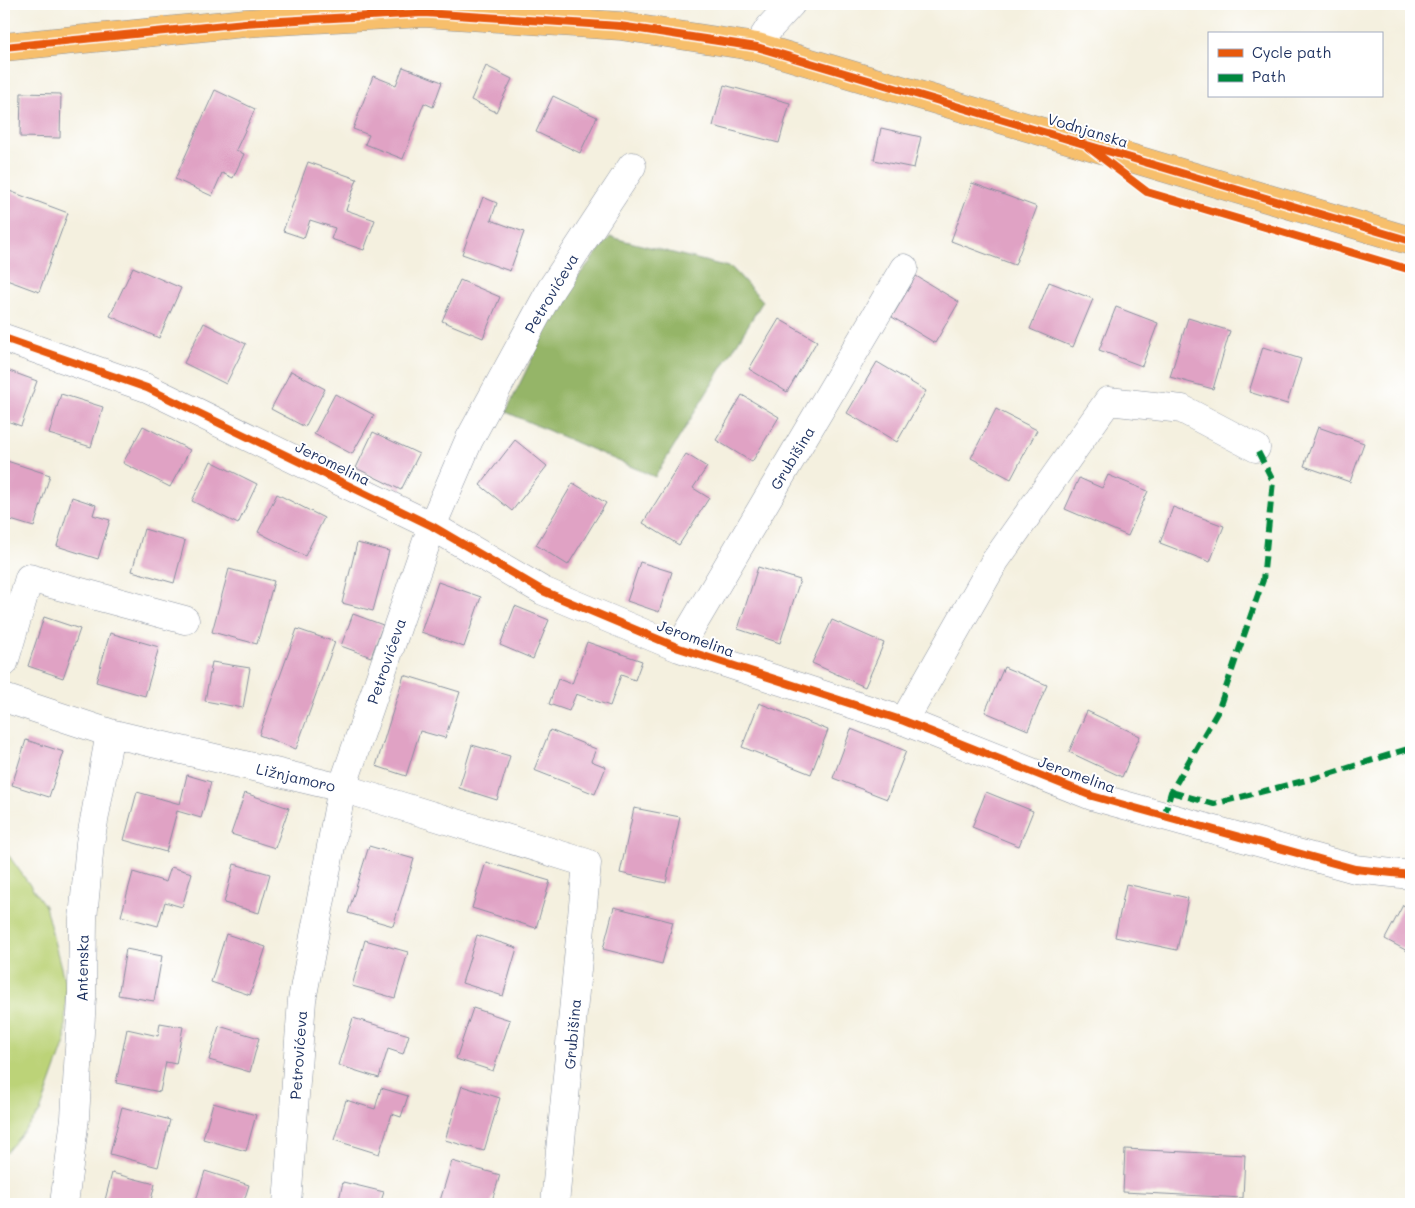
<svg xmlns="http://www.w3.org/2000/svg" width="1415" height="1208" font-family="Mali,sans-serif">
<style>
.green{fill:#bcd378;stroke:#6c816b}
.forest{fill:#95b568;stroke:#587263}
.building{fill:#e0a2c4}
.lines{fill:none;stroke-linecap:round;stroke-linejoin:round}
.minor-casing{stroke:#88909e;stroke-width:29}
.major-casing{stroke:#88909e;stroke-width:29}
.minor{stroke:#fff;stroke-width:28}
.major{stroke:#f7bf6c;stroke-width:28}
.quiet{stroke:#00873e;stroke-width:6;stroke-dasharray:12 6;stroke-linecap:butt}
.cycleway-casing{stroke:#fff;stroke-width:11}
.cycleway{stroke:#e8590c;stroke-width:8}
.labels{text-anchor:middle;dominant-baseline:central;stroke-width:4;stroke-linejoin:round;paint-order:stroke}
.street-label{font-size:15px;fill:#1b2f5e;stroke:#fff}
</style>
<rect width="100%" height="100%" fill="#fff"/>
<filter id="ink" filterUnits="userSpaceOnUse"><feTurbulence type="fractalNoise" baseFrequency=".02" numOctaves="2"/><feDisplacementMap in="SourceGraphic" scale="10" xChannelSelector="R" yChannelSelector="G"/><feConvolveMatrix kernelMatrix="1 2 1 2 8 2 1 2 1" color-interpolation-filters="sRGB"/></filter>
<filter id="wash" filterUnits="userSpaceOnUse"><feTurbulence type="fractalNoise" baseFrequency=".0096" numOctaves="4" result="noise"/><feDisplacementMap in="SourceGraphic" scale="20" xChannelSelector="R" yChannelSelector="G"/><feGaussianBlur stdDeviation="1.12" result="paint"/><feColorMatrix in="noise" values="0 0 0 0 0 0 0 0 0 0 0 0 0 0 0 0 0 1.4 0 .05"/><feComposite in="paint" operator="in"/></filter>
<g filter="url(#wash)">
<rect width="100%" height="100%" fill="#f4f0df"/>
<path class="green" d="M4,852L9,856L45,906L66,987L65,1042L40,1112L4,1155Z"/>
<path class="forest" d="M610,237L732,268L763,301L655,477L506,412L563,295Z"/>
<g id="blocks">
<path class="building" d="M486,66L512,79L496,112L471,100Z
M403,67L442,82L433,107L424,103L403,159L365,144L369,135L353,129L373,76L396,85Z
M724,85L790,103L779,143L713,126Z
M215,90L255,109L236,150L244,154L233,178L222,173L212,196L175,179Z
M21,93L61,94L60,138L20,137Z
M553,96L597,117L580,153L536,132Z
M881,128L921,137L914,168L874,160Z
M308,162L357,179L346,210L375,220L364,250L331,239L335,228L310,220L304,238L283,231Z
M972,183L1037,207L1015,265L951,241Z
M4,189L68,213L39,292L4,279Z
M483,197L497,203L491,220L524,232L510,271L462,254Z
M133,267L181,288L159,338L110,316Z
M916,276L959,302L935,343L892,317Z
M460,280L500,297L483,338L442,321Z
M1049,282L1093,299L1073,347L1030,329Z
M1116,307L1158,323L1142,366L1099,350Z
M1188,318L1230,331L1213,389L1170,377Z
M779,319L817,341L787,392L749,369Z
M204,323L246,344L226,384L184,363Z
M1263,347L1301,359L1287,404L1249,392Z
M877,362L926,391L897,442L847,413Z
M4,369L37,381L21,426L4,420Z
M291,371L325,389L305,427L271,409Z
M61,394L103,407L91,447L49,434Z
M335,394L374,415L352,454L314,434Z
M742,395L779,417L752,462L716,440Z
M996,409L1037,430L1011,479L971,458Z
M143,426L190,450L170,487L123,463Z
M1318,427L1364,443L1350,482L1304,466Z
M373,432L419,454L401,490L356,468Z
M515,440L547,466L512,511L480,485Z
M686,454L707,467L693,488L709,498L679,545L643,523Z
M4,460L50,475L34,527L4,518Z
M211,461L257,484L238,524L192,501Z
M1108,475L1148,491L1128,536L1065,509L1079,478L1102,488Z
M573,483L606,503L568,565L536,545Z
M277,494L324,518L305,556L258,532Z
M72,497L96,505L93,515L110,520L98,559L57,546Z
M1173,507L1224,526L1210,562L1160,543Z
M144,529L185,541L174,583L132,571Z
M357,543L389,551L373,611L342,603Z
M640,562L672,572L659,612L627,601Z
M758,567L800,580L780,643L738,629Z
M229,569L274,581L257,644L212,632Z
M438,582L481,597L464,647L421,632Z
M515,606L549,620L533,659L500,645Z
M353,614L383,625L371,657L341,646Z
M44,617L80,629L63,678L28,666Z
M832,620L884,643L865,687L812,663Z
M297,629L335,642L296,749L259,735Z
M110,633L159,647L145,696L96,682Z
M587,642L642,661L635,680L621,675L610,706L576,694L569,711L549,704L558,679L572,684Z
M212,662L250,668L243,708L205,701Z
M1004,667L1047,685L1028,730L985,712Z
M404,675L460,692L445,738L420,731L406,776L376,766Z
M759,703L828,730L811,774L742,747Z
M1087,711L1140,736L1122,777L1069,752Z
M851,729L906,751L887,799L833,778Z
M550,730L596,749L591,761L606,767L595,794L534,770Z
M26,740L64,752L49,797L12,785Z
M472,745L510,756L497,800L459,788Z
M187,775L211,782L201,818L177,811L166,852L124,840L137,792L180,804Z
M986,792L1033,811L1019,846L972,827Z
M245,793L289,808L275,848L231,834Z
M634,808L680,817L666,883L620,873Z
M369,846L414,859L393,926L348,913Z
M486,862L550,881L536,928L472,908Z
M234,864L270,874L259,913L224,903Z
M171,867L192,873L182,907L165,902L158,926L121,916L133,872L166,882Z
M1126,884L1188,898L1177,950L1115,937Z
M1403,905L1411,910V953L1385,939Z
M614,907L673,922L662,964L603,949Z
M226,934L266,947L250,995L211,982Z
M477,935L517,948L503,996L462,983Z
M365,940L408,952L395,998L352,986Z
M126,949L162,956L154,1001L118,995Z
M473,1008L510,1020L493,1071L456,1059Z
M353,1018L409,1035L403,1054L388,1049L379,1078L338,1065Z
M160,1023L183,1027L176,1064L166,1062L160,1092L116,1083L127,1029L158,1036Z
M219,1026L259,1038L250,1072L209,1060Z
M462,1086L500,1098L484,1151L445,1140Z
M381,1088L408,1096L401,1117L392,1114L379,1154L334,1140L346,1100L375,1109Z
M213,1103L256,1115L246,1151L203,1139Z
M122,1107L170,1120L158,1167L110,1154Z
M1125,1149L1245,1155L1243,1198L1123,1192Z
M452,1161L500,1175L491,1204H439Z
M205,1171L249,1185L243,1204H195Z
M112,1173L155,1184L150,1204H104Z
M343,1182L384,1192L380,1204H338Z"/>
</g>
</g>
<g filter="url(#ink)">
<use href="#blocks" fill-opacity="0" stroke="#88909e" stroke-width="1"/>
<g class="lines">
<g class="minor-casing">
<path id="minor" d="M757,47L770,27L791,4
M4,338L147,388L432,526L543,591L679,648L904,721L1092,796L1355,869L1411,875
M679,648L904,268
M4,663L29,578L185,620
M4,698L110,733L342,788L587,863L555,1204
M904,721L995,561L1108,401L1182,409L1256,448
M64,1204L75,1118L82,998L83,919L90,843L110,733
M287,1204L302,1000L342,788L432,526L469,440L551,289L632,166"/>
</g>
<g class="major-casing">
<path id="major" d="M4,47L245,23L424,13L620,26L757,47L1411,241"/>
</g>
<use href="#minor" class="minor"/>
<use href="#major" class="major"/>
<path class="quiet" d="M1171,792L1214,804L1326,775L1411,748
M1164,817L1171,792L1218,711L1263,580L1273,481L1256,448"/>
<g class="cycleway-casing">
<path id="cycleway" d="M4,47L245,23L424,13L620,26L757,47L1411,241
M1088,147L1147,192L1411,270
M4,338L147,388L432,526L543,591L679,648L904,721L1092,796L1355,869L1411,875"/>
</g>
<use href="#cycleway" class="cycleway"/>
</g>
</g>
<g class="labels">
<g class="street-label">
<text transform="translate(1088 130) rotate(17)">Vodnjanska</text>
<text transform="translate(551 293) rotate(-59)">Petrovićeva</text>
<text transform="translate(792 458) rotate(-59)">Grubišina</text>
<text transform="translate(333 463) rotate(26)">Jeromelina</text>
<text transform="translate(696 638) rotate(20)">Jeromelina</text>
<text transform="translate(386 661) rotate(-71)">Petrovićeva</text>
<text transform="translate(1077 774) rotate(20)">Jeromelina</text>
<text transform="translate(296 777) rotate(13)">Ližnjamoro</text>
<text transform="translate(82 968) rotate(-89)">Antenska</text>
<text transform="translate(572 1034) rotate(-85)">Grubišina</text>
<text transform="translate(298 1055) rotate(-86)">Petrovićeva</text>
</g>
</g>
<rect width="1415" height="1208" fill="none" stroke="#fff" stroke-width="20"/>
<rect x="1208" y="32" width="175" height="65" fill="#ffffff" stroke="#a4acbf"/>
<rect x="1218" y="49" width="25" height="8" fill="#e8590c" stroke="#a4acbf"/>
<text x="1252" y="58" font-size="15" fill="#1b2f5e">Cycle path</text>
<rect x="1218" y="74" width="25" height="8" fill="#00873e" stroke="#a4acbf"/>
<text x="1252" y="82" font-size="15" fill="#1b2f5e">Path</text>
</svg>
